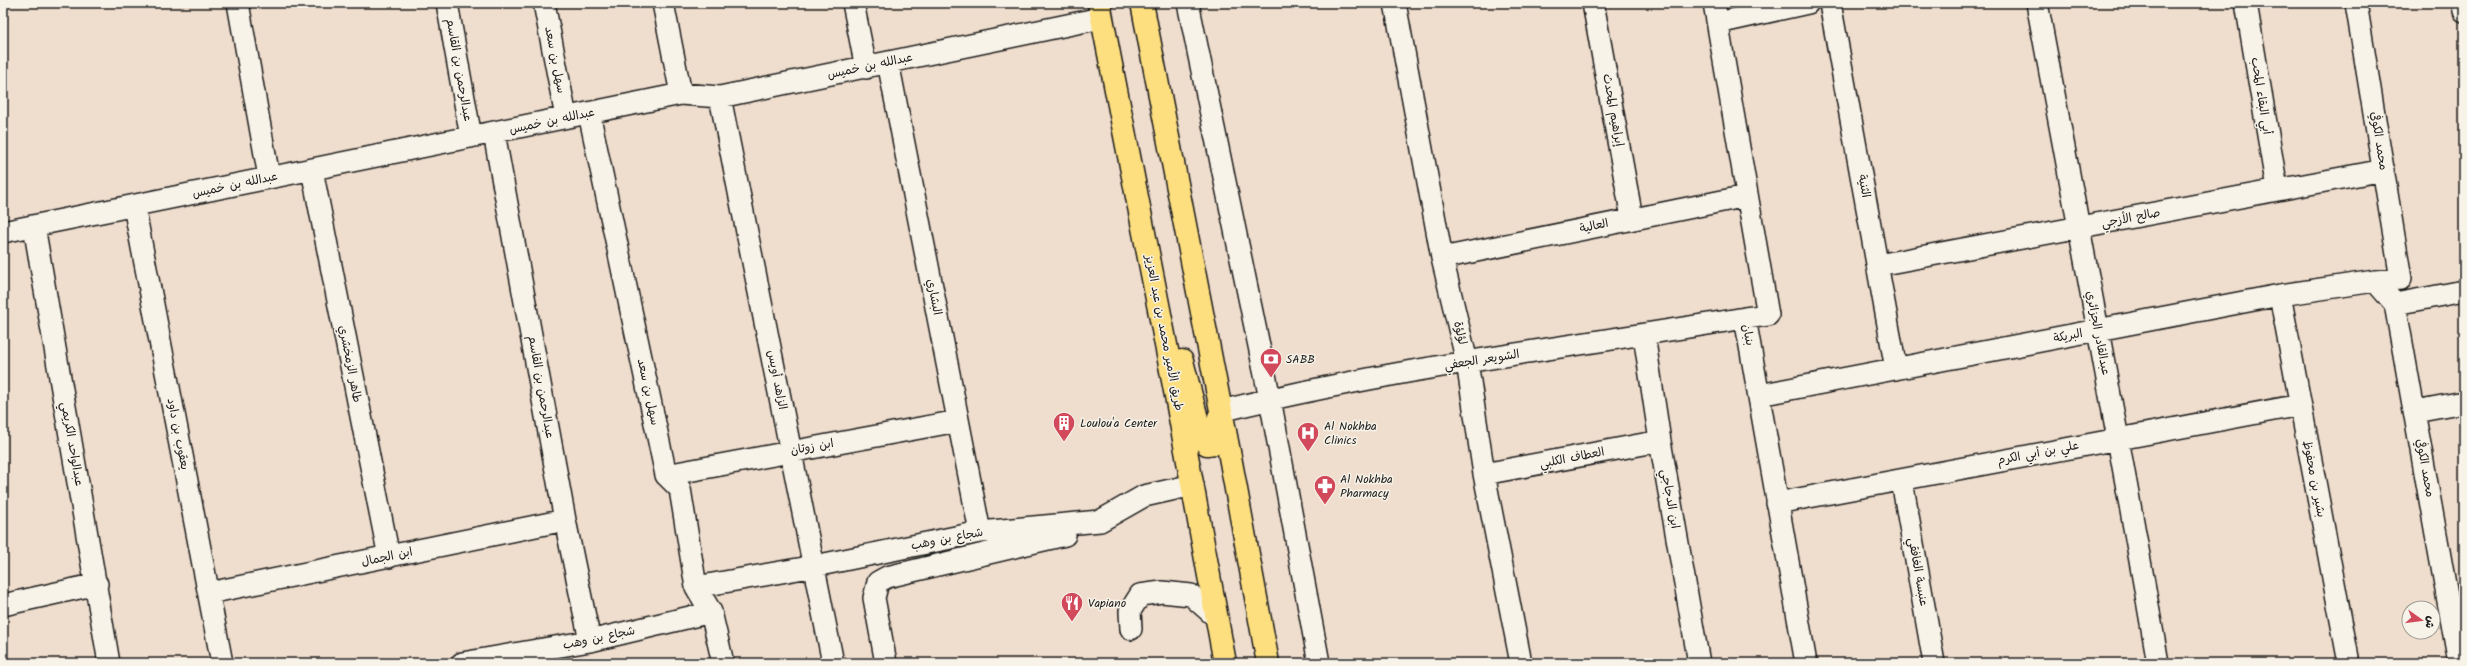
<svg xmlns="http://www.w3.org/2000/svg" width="2467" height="666" font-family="Kalam,'Playpen Sans Arabic',sans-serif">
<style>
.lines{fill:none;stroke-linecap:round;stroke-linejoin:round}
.minor-casing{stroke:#1c1c1c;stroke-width:24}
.major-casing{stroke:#1c1c1c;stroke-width:25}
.minor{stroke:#f7f3e8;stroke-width:21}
.major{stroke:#fddf80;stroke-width:22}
.labels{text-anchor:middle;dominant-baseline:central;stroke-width:3;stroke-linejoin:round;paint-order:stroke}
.street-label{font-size:12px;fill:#1c1c1c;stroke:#f7f3e8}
.poi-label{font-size:12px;fill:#1c1c1c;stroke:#f7f3e8;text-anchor:start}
</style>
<rect width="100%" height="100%" fill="#efddcd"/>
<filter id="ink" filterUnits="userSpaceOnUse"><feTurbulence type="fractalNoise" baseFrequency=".025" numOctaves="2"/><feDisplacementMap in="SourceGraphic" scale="8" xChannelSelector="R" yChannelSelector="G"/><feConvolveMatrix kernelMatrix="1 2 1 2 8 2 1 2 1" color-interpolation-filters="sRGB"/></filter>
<g filter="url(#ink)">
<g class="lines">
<g class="minor-casing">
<path id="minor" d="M238,3L269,177
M447,3L471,137
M544,3L566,117
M663,3L681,94
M853,3L866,68
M1188,3L1270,399L1319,663
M1395,3L1442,258L1467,362L1484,474L1521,663
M1593,3L1632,218
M1714,3L1768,315L1745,318L1806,663
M1830,3L1896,369
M2037,3C2078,223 2120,443 2158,663
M2246,3L2277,189
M2463,3L2464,11
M1718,23L1808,3
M888,62L980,532
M720,97L833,663
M589,113L666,475L680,489L696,587L711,612L723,663
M494,133L565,520L590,641
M312,170L389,557
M134,206L222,663
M34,226L109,663
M3,232L681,94L720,97L1101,18
M1442,258L1747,196
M1878,265L2384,170
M2375,281L2395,304L2459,663
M2280,295L2349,663
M2395,304L2464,291
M1644,335L1660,441L1699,663
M1759,395L2280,295L2375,281L2401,279L2356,3
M1221,411C1393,368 1571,347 1745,318
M2415,411L2464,402
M1484,474L1660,441
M666,475L958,421
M1902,481L1934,663
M1777,503L2300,405
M696,587L815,566L980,532L1100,521L1144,496L1193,485
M209,593L565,520
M3,605L97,584
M1131,629L1130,611L1140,595L1162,592L1191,595L1216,617
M462,663L590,641L711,612
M886,663L874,598L878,582L887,577L1065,535"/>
</g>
<g class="major-casing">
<path id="major" d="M1099,3L1176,396L1225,663
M1142,3L1231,462L1268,663
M1182,361L1202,438L1207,444L1215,443L1218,439L1219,417"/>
</g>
<use href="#minor" class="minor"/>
<use href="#major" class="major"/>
</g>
</g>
<defs>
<g id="bank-pin" transform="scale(1.15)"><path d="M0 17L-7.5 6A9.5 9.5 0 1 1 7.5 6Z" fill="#d1495b" stroke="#f7f3e8"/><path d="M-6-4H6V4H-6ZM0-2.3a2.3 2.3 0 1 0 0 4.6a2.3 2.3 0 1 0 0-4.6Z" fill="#fff"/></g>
<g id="building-pin" transform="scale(1.15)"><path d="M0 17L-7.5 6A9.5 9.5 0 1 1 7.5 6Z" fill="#d1495b" stroke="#f7f3e8"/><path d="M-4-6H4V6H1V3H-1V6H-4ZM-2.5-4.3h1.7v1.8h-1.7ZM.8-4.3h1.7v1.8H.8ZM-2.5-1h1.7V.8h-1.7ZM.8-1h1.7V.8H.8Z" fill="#fff"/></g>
<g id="hospital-pin" transform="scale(1.15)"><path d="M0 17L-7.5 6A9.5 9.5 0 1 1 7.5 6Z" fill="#d1495b" stroke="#f7f3e8"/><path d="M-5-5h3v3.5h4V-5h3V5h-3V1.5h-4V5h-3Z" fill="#fff"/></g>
<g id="pharmacy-pin" transform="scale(1.15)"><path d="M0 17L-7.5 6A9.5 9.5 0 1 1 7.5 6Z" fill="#d1495b" stroke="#f7f3e8"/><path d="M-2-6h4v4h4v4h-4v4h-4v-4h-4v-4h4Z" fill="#fff"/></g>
<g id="restaurant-pin" transform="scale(1.15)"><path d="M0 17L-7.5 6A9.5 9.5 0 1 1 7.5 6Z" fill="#d1495b" stroke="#f7f3e8"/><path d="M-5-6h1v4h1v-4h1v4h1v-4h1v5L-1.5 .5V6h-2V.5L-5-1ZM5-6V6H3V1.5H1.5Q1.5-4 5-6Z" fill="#fff"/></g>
</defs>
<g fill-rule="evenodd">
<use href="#bank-pin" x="1271" y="359"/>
<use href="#building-pin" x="1064" y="423"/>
<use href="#hospital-pin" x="1308" y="433"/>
<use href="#pharmacy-pin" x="1325" y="486"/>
<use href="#restaurant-pin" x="1072" y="603"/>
</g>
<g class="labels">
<g class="street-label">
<text transform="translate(555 60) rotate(79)">سهل بن سعد</text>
<text transform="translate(870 66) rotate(-12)">عبدالله بن خميس</text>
<text transform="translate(459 70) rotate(80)">عبدالرحمن بن القاسم</text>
<text transform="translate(2261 96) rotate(81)">أبي البقاء المحب</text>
<text transform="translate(1613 110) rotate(80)">إبراهيم المحدث</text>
<text transform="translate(552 121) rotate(-12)">عبدالله بن خميس</text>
<text transform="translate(2379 141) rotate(81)">محمد الكوفي</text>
<text transform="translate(235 185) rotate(-12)">عبدالله بن خميس</text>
<text transform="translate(1864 186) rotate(80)">الثنية</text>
<text transform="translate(2131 218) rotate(-11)">صالح الأزجي</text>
<text transform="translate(1594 226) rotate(-12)">العالية</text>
<text transform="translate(934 297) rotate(79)">البشاري</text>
<text transform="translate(1164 333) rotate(79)">طريق الأمير محمد بن عبد العزيز</text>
<text transform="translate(1460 333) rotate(77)">لؤلؤة</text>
<text transform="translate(2098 333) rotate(79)">عبدالقادر الجزائري</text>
<text transform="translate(1748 335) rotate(79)">بنبان</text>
<text transform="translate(2068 336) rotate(-11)">البريكة</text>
<text transform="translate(1482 360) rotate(-9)">الشويعر الجعفي</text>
<text transform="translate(350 364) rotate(79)">طاهر الزمخشري</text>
<text transform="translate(777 380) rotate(79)">الزاهد أويس</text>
<text transform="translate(541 387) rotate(80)">عبدالرحمن بن القاسم</text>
<text transform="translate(648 392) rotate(78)">سهل بن سعد</text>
<text transform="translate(178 434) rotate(79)">يعقوب بن داود</text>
<text transform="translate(72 444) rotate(80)">عبدالواحد الكريمي</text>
<text transform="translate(812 447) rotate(-10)">ابن زوتان</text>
<text transform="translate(2038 453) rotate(-11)">علي بن أبي الكرم</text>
<text transform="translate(1572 458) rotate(-11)">العطاف الكلبي</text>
<text transform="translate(2425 468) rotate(80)">محمد الكوفي</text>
<text transform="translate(2314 479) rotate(79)">بشير بن محفوظ</text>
<text transform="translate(1670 499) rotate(80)">ابن الدجاجي</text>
<text transform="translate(947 539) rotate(-11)">شجاع بن وهب</text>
<text transform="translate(387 557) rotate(-12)">ابن الجمال</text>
<text transform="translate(1918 572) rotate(80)">عنبسة الغافقي</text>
<text transform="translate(599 638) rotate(-12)">شجاع بن وهب</text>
</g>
<g class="poi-label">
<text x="1286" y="359">SABB</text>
<text x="1080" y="423">Loulou'a Center</text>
<text x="1324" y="426">Al Nokhba<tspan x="1324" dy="14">Clinics</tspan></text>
<text x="1340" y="479">Al Nokhba<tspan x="1340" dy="14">Pharmacy</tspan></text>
<text x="1088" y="603">Vapiano</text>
</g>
</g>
<rect width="2467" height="666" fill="none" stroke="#f7f3e8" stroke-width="16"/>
<rect x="8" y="8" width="2451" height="650" fill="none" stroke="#1c1c1c" stroke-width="1.5" filter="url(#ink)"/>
<g transform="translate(2421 620) rotate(104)"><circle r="19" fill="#f7f3e8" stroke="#9f9d96"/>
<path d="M0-3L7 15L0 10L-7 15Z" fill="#d1495b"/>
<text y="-6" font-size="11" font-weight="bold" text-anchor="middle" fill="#1c1c1c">ش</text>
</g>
</svg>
